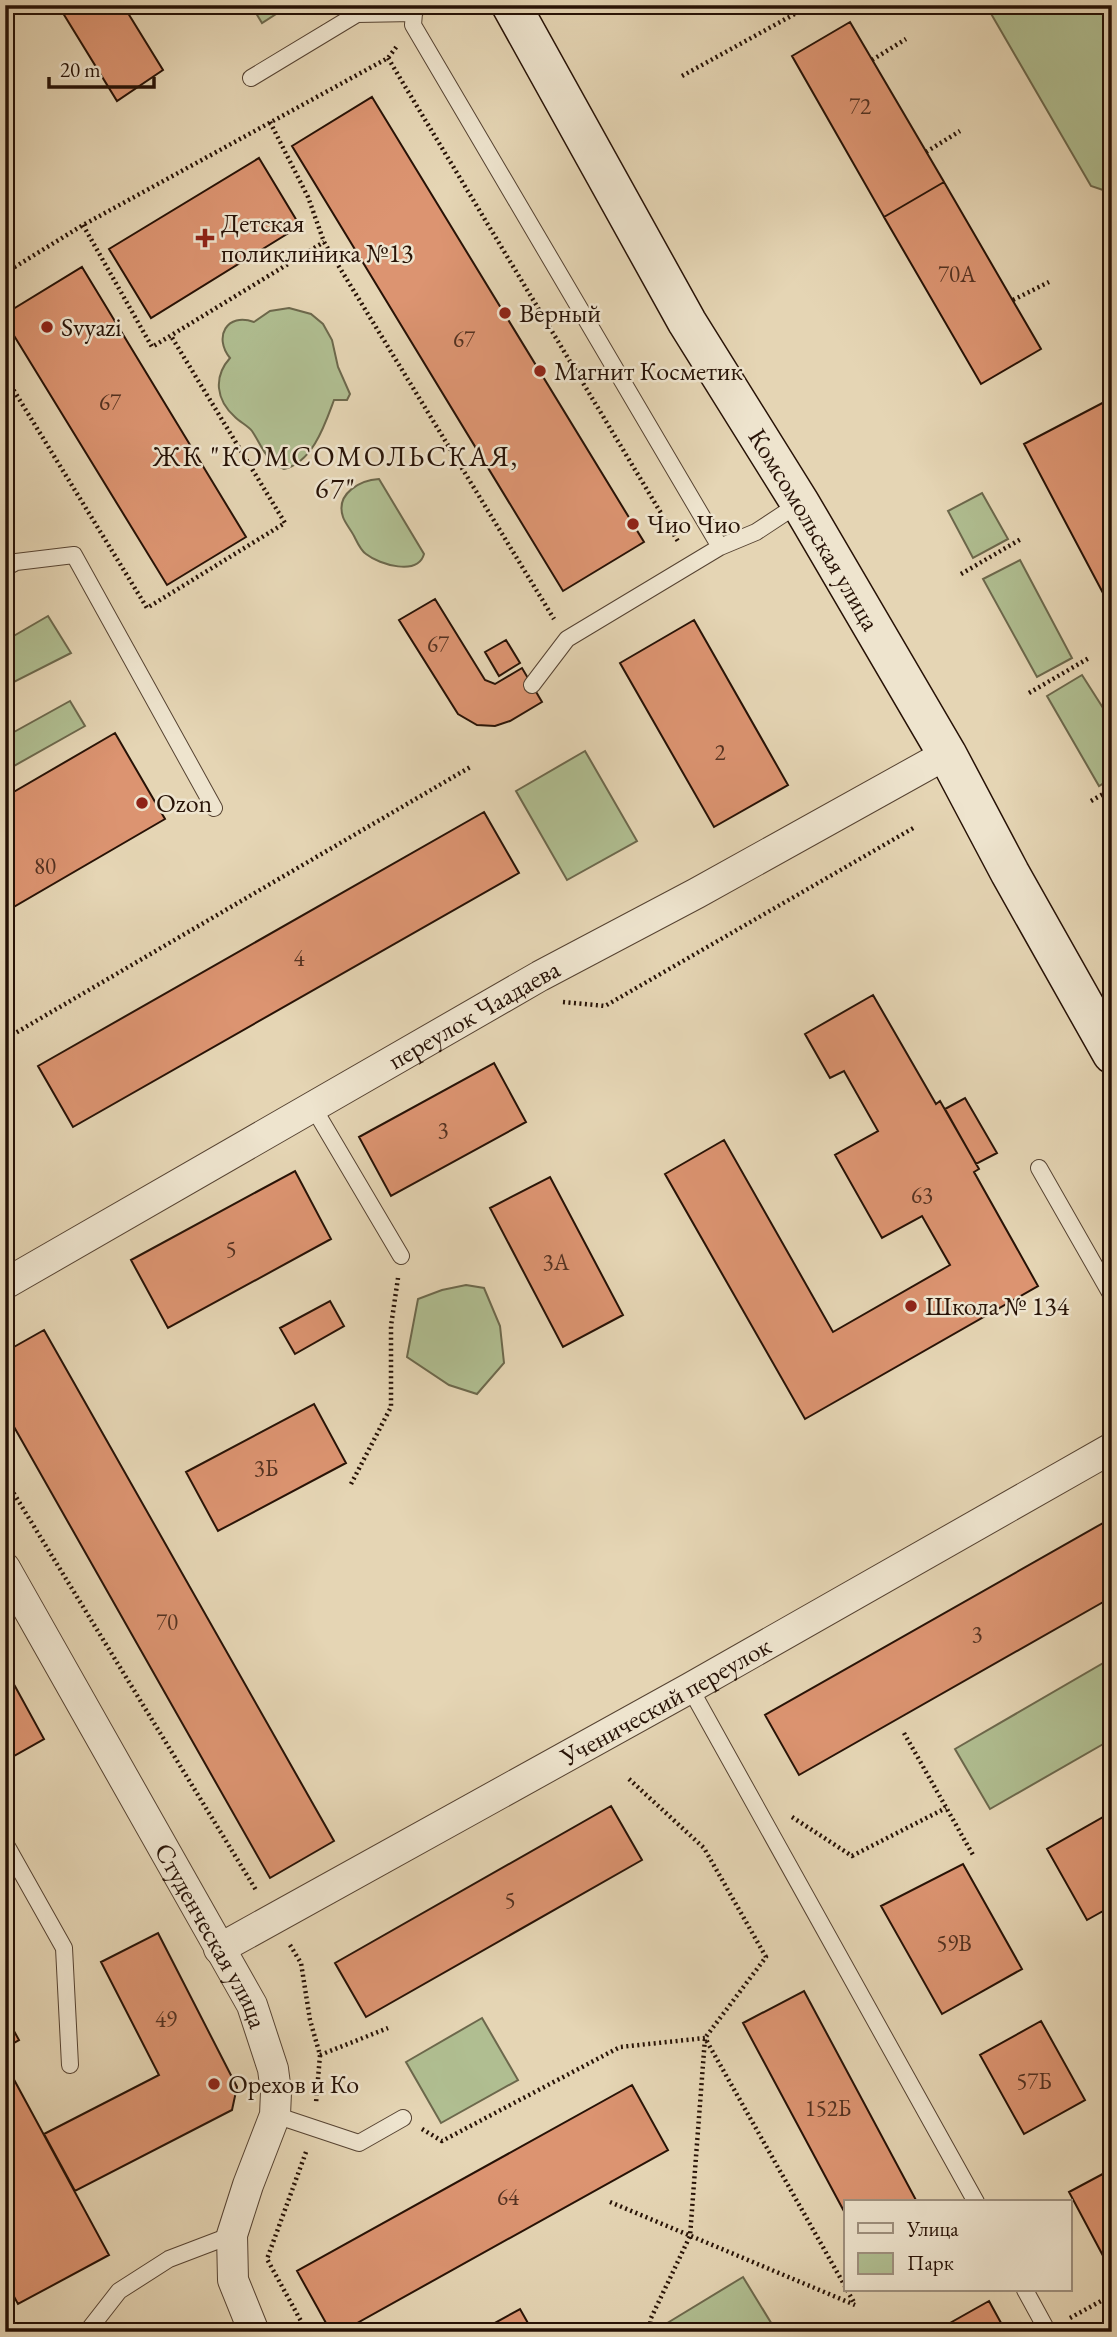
<svg xmlns="http://www.w3.org/2000/svg" width="1117" height="2337" font-family="'EB Garamond',serif">
<style>
.green{fill:#b0be91;stroke:#6c684c;stroke-width:2}
.building{fill:#dc9471;stroke:#271206;stroke-width:2}
.lines{fill:none;stroke-linecap:round;stroke-linejoin:round}
.lane-casing{stroke:#564332;stroke-width:18}
.street-casing{stroke:#564332;stroke-width:32}
.secondary-casing{stroke:#271206;stroke-width:41}
.path{stroke:#271206;stroke-width:4.5;stroke-dasharray:2 3.5;stroke-linecap:butt}
.lane{stroke:#eee4ce;stroke-width:16}
.street{stroke:#eee4ce;stroke-width:30}
.secondary{stroke:#eee4ce;stroke-width:38}
.poi-dot{fill:#8f2418;stroke:#eee4ce;stroke-width:2.5}
.labels{text-anchor:middle;dominant-baseline:central;stroke-width:5;stroke-linejoin:round;paint-order:stroke}
.number-label{font-size:23px;fill:#543221}
.poi-label{font-size:26px;fill:#271206;stroke:#eee4ce;text-anchor:start}
.street-label{font-size:26px;fill:#271206;stroke:#eee4ce}
.neighbourhood-label{font-size:28px;letter-spacing:2px;fill:#271206;stroke:#eee4ce}
</style>
<rect width="100%" height="100%" fill="#e5d5b4"/>
<filter id="stains"><feTurbulence type="fractalNoise" baseFrequency=".00286" numOctaves="4"/><feColorMatrix values="0 0 0 0 .2 0 0 0 0 .09 0 0 0 0 .02 0 0 0 .5 -.17"/></filter>
<radialGradient id="worn" r=".72"><stop offset=".6" stop-color="#630" stop-opacity="0"/><stop offset="1" stop-color="#630" stop-opacity=".3"/></radialGradient>
<path class="green" d="M251,5H290L262,23Z
M986,5H1112V193L1091,186Z
M289,308L311,314L323,324L332,340L338,367L350,394L347,400H334C325,424 313,462 284,469C266,462 262,446 252,431C248,426 240,422 235,417C216,400 213,377 230,358C213,337 227,312 254,322L270,311Z
M379,479L424,554C418,576 380,565 366,554C361,551 357,542 354,536C351,530 345,523 343,517C335,493 361,480 379,479Z
M982,493L1008,539L973,558L948,511Z
M1020,560L1072,658L1037,677L983,579Z
M48,616L71,653L8,685L5,680V641Z
M1082,675L1112,722V778L1099,786L1047,696Z
M70,701L85,726L5,771V737Z
M585,751L637,841L567,880L516,791Z
M466,1285L484,1288L500,1326L504,1363L477,1394L449,1385L407,1357L418,1299L442,1290Z
M1112,1658V1739L990,1809L955,1749Z
M482,2018L518,2080L441,2123L406,2062Z
M743,2277L773,2326L764,2332H668L664,2325Z"/>
<path class="building" d="M58,5H123L163,70L117,101Z
M850,22L944,182L884,217L792,56Z
M372,97L644,542L563,591L292,146Z
M259,158L300,226L151,318L109,249Z
M944,182L1041,349L981,384L884,217Z
M82,267L246,537L167,585L5,321V314Z
M1112,398V610L1024,444Z
M435,599L485,680L495,684L522,668L542,702L510,721L495,726L477,725L458,714L399,620Z
M694,620L788,785L714,827L620,663Z
M506,640L520,663L499,676L485,652Z
M115,733L165,819L5,912V797Z
M484,812L519,873L73,1127L38,1066Z
M873,995L936,1104L940,1101L979,1169L974,1172L1038,1286L805,1419L665,1174L724,1140L833,1332L950,1265L922,1216L882,1238L835,1155L878,1131L844,1071L830,1078L805,1034Z
M494,1063L526,1122L391,1196L359,1137Z
M965,1098L997,1153L976,1164L945,1109Z
M295,1171L331,1239L168,1328L131,1260Z
M550,1177L623,1315L563,1347L490,1208Z
M330,1301L344,1326L295,1354L280,1328Z
M44,1330L334,1841L270,1878L5,1411V1352Z
M314,1404L346,1463L218,1531L186,1472Z
M1103,1523L1112,1537V1597L799,1775L765,1715Z
M5,1668L44,1739L5,1761Z
M611,1806L642,1860L366,2017L335,1963Z
M1112,1812V1906L1087,1920L1047,1849Z
M963,1864L1022,1969L942,2014L881,1906Z
M158,1933L237,2087L232,2110L75,2191L44,2134L159,2075L101,1962Z
M804,1991L917,2202H846V2215L743,2023Z
M5,2015L19,2040L5,2048Z
M1041,2021L1085,2100L1024,2134L980,2055Z
M5,2063L109,2255L18,2304L5,2280V2218L9,2215L5,2208Z
M632,2085L668,2150L341,2332H331L297,2271Z
M1112,2169V2265L1109,2267L1069,2192Z
M989,2301L1006,2332H934Z
M520,2309L533,2332H483L482,2330Z"/>
<g class="lines">
<g class="lane-casing">
<path id="lane" d="M419,5L414,13L413,25L720,547
M251,78L357,14L414,13
M5,568L16,562L74,555L214,808
M532,685L567,639L720,547L756,532L800,503
M313,1107L401,1256
M1039,1168L1112,1296
M690,1688L976,2202
M5,1843L64,1948L70,2065
M275,2115L359,2143L403,2118
M1025,2290L1048,2332
M87,2332L119,2291L169,2259L232,2235"/>
</g>
<g class="street-casing">
<g id="street">
<path id="s1" d="M5,1284L540,976L697,893L947,754"/>
<path id="s2" d="M5,1568L252,2005L273,2069L276,2092L275,2115L248,2185L232,2235L233,2280L254,2332"/>
<path id="s3" d="M219,1949L690,1688L1112,1448"/>
</g>
</g>
<g class="secondary-casing">
<g id="secondary">
<path id="s4" d="M511,5L687,322L800,503L947,754L1010,873L1112,1054"/>
</g>
</g>
<path class="path" d="M388,58L679,543
M872,60L906,39
M682,76L811,5
M270,122L308,197L324,242L554,619
M926,152L960,131
M83,225L152,347L324,242
M5,273L83,225L388,58L397,46
M1013,300L1049,282
M5,376L147,608L285,523L171,336
M961,574L1021,539
M1029,693L1089,658
M1091,801L1112,789
M563,1002L605,1006L915,827
M12,1035L472,766
M5,1479L256,1890
M351,1484L391,1407V1326L398,1278
M904,1733L973,1855
M629,1779L704,1848L766,1957L705,2038L690,2236L651,2318L649,2332
M792,1817L852,1856L946,1808
M290,1945L301,1963L310,2020L320,2055L316,2103
M320,2055L388,2028
M1108,2087L1112,2094
M422,2129L442,2141L620,2047L705,2038L846,2288
M306,2152L267,2259L307,2332
M610,2202L855,2305
M847,2290L855,2304
M1070,2318L1112,2295"/>
<use href="#lane" class="lane"/>
<use href="#street" class="street"/>
<use href="#secondary" class="secondary"/>
</g>
<g class="poi-dot">
<path d="M201.5 227.5h7v7h7v7h-7v7h-7v-7h-7v-7h7z"/>
<circle cx="505" cy="313" r="7"/>
<circle cx="47" cy="327" r="7"/>
<circle cx="540" cy="371" r="7"/>
<circle cx="633" cy="524" r="7"/>
<circle cx="142" cy="803" r="7"/>
<circle cx="911" cy="1306" r="7"/>
<circle cx="214" cy="2084" r="7"/>
</g>
<g class="labels">
<g class="number-label">
<text x="860" y="106">72</text>
<text x="957" y="274">70А</text>
<text x="464" y="339">67</text>
<text x="110" y="402">67</text>
<text x="438" y="644">67</text>
<text x="720" y="752">2</text>
<text x="45" y="866">80</text>
<text x="299" y="958">4</text>
<text x="443" y="1130">3</text>
<text x="922" y="1195">63</text>
<text x="231" y="1249">5</text>
<text x="556" y="1262">3А</text>
<text x="266" y="1468">3Б</text>
<text x="167" y="1622">70</text>
<text x="977" y="1634">3</text>
<text x="510" y="1900">5</text>
<text x="954" y="1943">59В</text>
<text x="166" y="2019">49</text>
<text x="1034" y="2081">57Б</text>
<text x="828" y="2108">152Б</text>
<text x="508" y="2197">64</text>
</g>
<g class="poi-label">
<text x="221" y="223">Детская<tspan x="221" dy="30">поликлиника №13</tspan></text>
<text x="519" y="313">Верный</text>
<text x="61" y="327">Svyazi</text>
<text x="554" y="371">Магнит Косметик</text>
<text x="647" y="524">Чио Чио</text>
<text x="156" y="803">Ozon</text>
<text x="925" y="1306">Школа № 134</text>
<text x="228" y="2084">Орехов и Ко</text>
</g>
<g class="street-label">
<text stroke="none"><textPath href="#s4" startOffset="606">Комсомольская улица</textPath></text>
<text stroke="none"><textPath href="#s1" startOffset="541">переулок Чаадаева</textPath></text>
<text stroke="none"><textPath href="#s3" startOffset="511">Ученический переулок</textPath></text>
<text stroke="none"><textPath href="#s2" startOffset="422">Студенческая улица</textPath></text>
</g>
<g class="neighbourhood-label">
<text x="336" y="456">ЖК "КОМСОМОЛЬСКАЯ,<tspan x="336" dy="32">67"</tspan></text>
</g>
</g>
<rect width="1117" height="2337" fill="none" stroke="#e5d5b4" stroke-width="28"/>
<rect x="7" y="7" width="1103" height="2323" fill="none" stroke="#271206" stroke-width="3.5"/>
<rect x="14" y="14" width="1089" height="2309" fill="none" stroke="#271206" stroke-width="2"/>
<rect x="844" y="2200" width="228" height="91" fill="#eee4ce" stroke="#9e907e" stroke-width="2"/>
<rect x="858" y="2223" width="35" height="10" fill="#eee4ce" stroke="#9e907e" stroke-width="2"/>
<text x="907" y="2236" font-size="21" fill="#271206">Улица</text>
<rect x="858" y="2253" width="35" height="21" fill="#b0be91" stroke="#9e907e" stroke-width="2"/>
<text x="907" y="2270" font-size="21" fill="#271206">Парк</text>
<path d="M49 77v10h105v-10" fill="none" stroke="#271206" stroke-width="3.5"/>
<text x="60" y="77" font-size="21" fill="#271206" stroke="#eee4ce" stroke-width="5" paint-order="stroke">20 m</text>
<rect width="100%" height="100%" filter="url(#stains)"/>
<rect width="100%" height="100%" fill="url(#worn)"/>
</svg>
